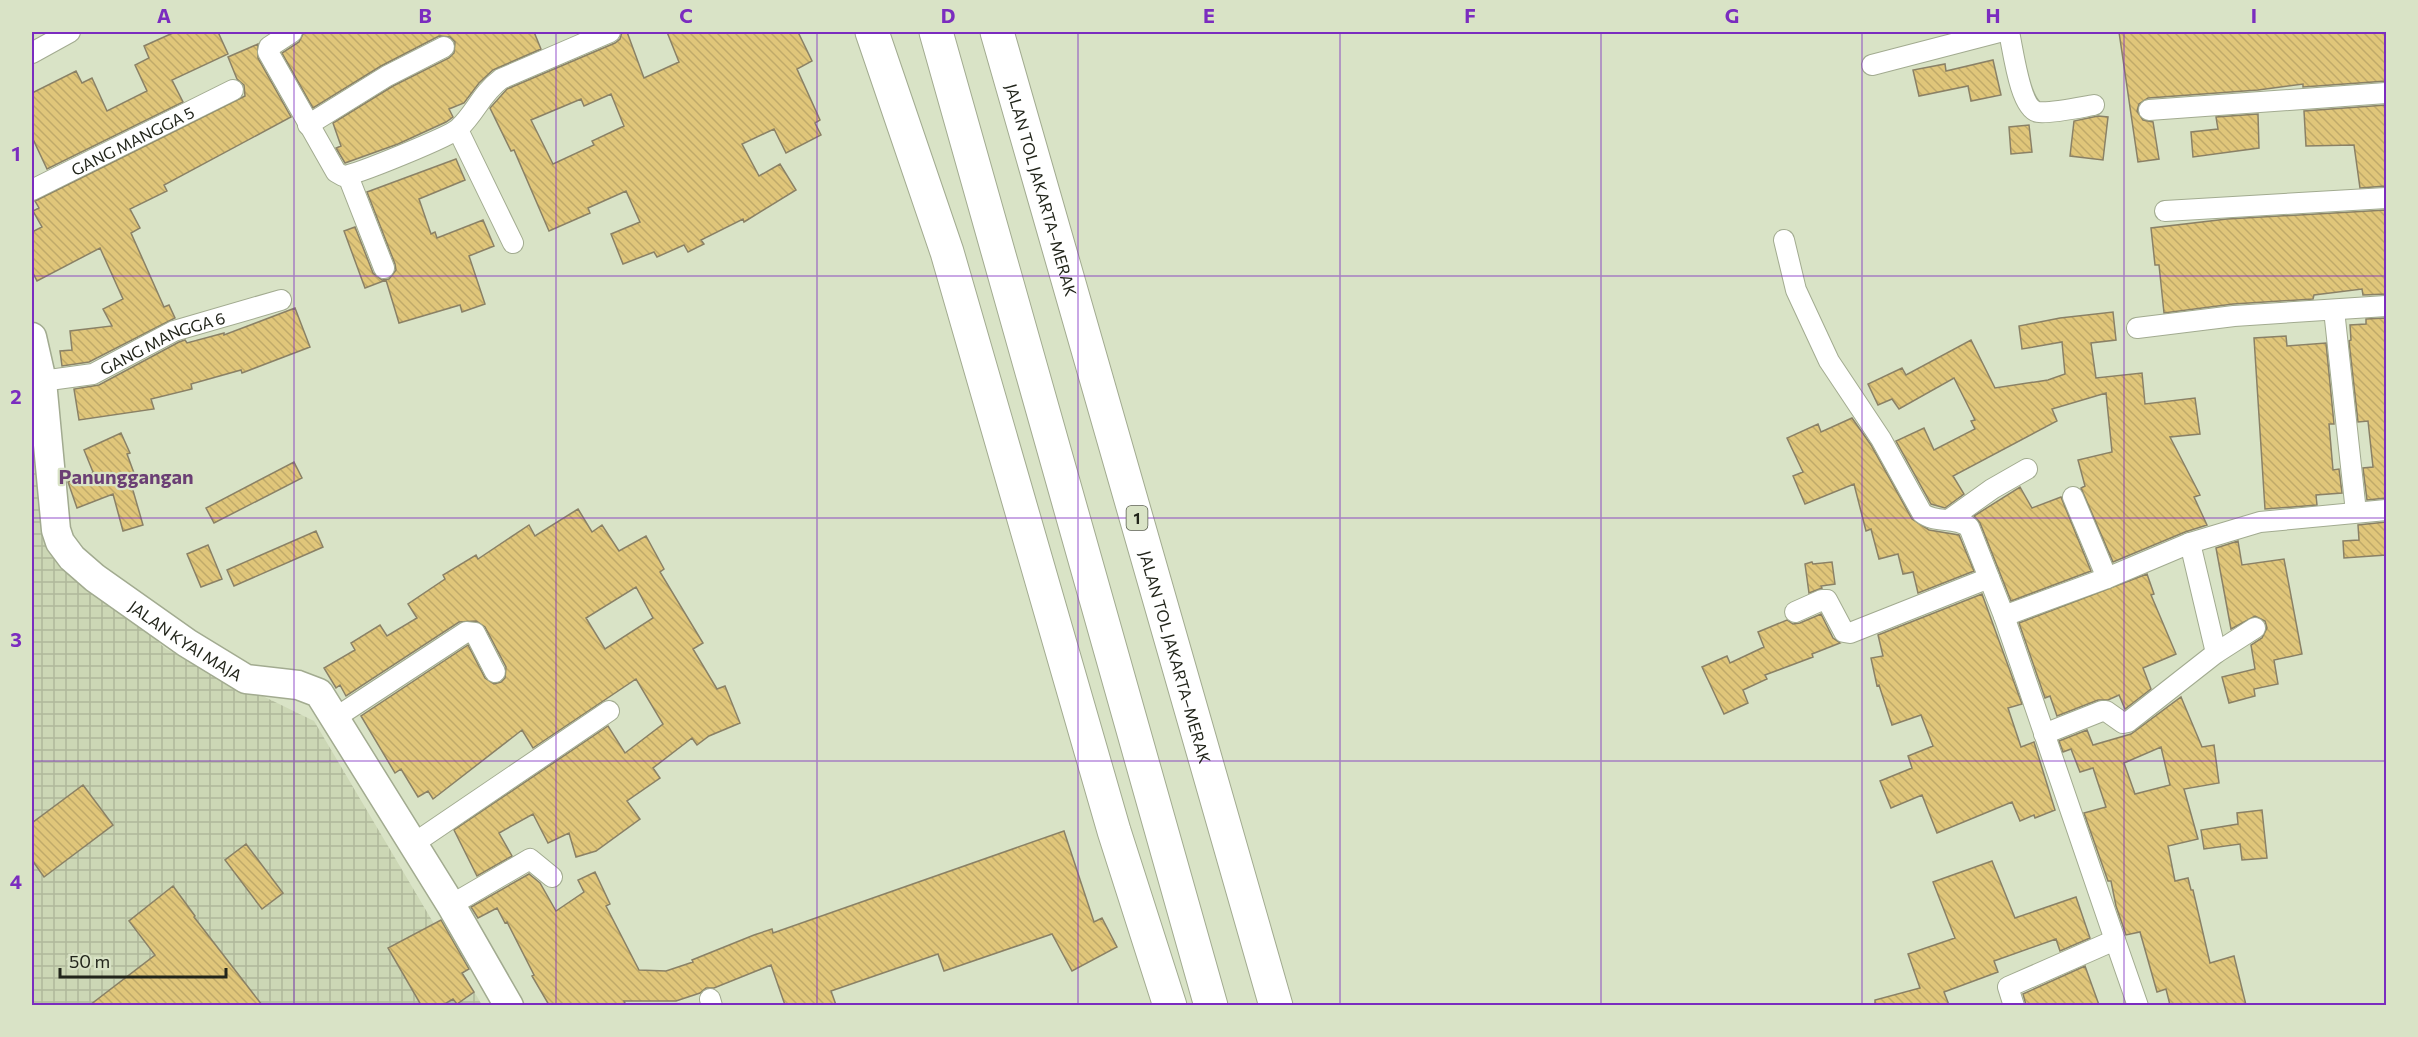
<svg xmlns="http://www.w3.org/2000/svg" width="2418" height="1037" font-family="Commissioner,sans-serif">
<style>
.industrial{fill:url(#industrial-grid)}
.building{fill:url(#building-back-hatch);stroke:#8a8166;stroke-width:1.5;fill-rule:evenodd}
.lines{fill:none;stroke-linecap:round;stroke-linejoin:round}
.minor-casing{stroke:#a2ab90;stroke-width:22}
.secondary-casing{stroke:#a2ab90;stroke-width:31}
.motorway-casing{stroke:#a2ab90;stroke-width:35}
.minor{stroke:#fff;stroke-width:20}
.secondary{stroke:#fff;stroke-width:28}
.motorway{stroke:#fff;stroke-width:33}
.grid{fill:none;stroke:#7b2cbf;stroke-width:1.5;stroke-opacity:0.55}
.labels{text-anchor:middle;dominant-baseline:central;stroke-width:4.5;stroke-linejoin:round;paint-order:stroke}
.shield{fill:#d9e3c6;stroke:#595e4e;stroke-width:1.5}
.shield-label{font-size:15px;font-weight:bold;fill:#22251b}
.street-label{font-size:16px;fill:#22251b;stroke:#d9e3c6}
.quarter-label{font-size:20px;font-weight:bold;fill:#6b3f74;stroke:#d9e3c6}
.neatline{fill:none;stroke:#7b2cbf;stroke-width:2}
.grid-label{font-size:20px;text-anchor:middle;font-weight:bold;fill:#7b2cbf}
</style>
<defs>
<pattern id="industrial-grid" width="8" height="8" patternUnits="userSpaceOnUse" patternTransform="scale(1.5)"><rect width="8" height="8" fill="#ccd7b5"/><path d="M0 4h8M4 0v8" fill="none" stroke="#afb89b"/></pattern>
<pattern id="building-back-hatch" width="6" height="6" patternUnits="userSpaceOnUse" patternTransform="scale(1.5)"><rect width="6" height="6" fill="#e0c67a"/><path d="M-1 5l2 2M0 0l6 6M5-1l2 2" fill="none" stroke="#c0aa69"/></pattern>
</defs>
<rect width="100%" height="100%" fill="#d9e3c6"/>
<path class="industrial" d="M32,347L56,547L166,649L314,721L482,1005H32Z"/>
<path class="building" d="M175,32H218L228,54L172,80L183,102L47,169L32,137V93L76,71L82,83L92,78L107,111L147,91L135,65L149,58L144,46Z
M304,32H534L541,49L493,70L479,83L464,103L449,109L453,117L446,122L398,144L345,163L336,148L341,146L333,123L393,86L449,58L454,53L455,42L450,37L439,36L381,66L313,108L282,53L299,42Z
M622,32H627L644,78L679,62L667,32H798L812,61L797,69L820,120L815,123L821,135L786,153L774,129L742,144L759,176L780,164L796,190L744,222L743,219L701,240L704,244L688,252L684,245L657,257L654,252L623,264L611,234L640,222L626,191L588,208L590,213L549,231L514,150L511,151L490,108L507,89L615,43L620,39ZM611,94L624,126L592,141L594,145L553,164L531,120L581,99L584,106Z
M2119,32H2386V81L2303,87V84L2258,90L2148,98L2139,104L2137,111L2143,120L2153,122L2159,159L2138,162Z
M258,44V58L291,117L164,185L167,191L130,209L140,228L131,233L164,307L169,305L175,318L89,362L62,366L60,351L72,350L70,331L112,326L103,309L123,299L100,248L37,281L32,271V232L42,227L33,211L39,208L35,201L245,96L244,85L237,79L228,57Z
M1993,60L2001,95L1971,101L1968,86L1919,96L1913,70L1945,64L1946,71Z
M2386,105V186L2360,188L2354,145L2306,146L2304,111Z
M2258,114L2259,148L2193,157L2191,132L2218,129L2216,117Z
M2098,116L2108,117L2103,160L2070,156L2074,121Z
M2029,125L2032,152L2011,154L2009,127Z
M456,159L465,180L419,199L431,234L435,232L437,238L483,220L494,246L469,256L485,304L462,312L460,305L399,323L386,280L365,288L344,231L355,227L373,273L382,280L389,279L396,270L395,264L367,192Z
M2386,210V294L2363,295L2362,289L2314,295L2313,299L2233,304L2164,313L2159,265H2155L2151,228L2227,219Z
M295,308L310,347L242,373L241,370L191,384L192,389L151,399L154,409L79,420L74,389L99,385L179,342L185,340L187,343L224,333V335Z
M2113,312L2116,340L2091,343L2096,378L2142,373L2145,404L2195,398L2200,434L2170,437L2200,495L2194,497L2207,525L2185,532L2113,562L2081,488L2085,486L2078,460L2112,452L2106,393L2052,409L2057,421L1953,476L1964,494L1945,508L1931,504L1896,441L1924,428L1934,450L1975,429L1971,421L1975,420L1954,378L1899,409L1892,399L1878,405L1868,384L1902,368L1906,375L1971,340L1995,388L2048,380L2065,374L2062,342L2022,349L2019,326L2060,318Z
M2386,318V498L2367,500L2363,468L2373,467L2368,421L2358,422L2349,341L2351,340L2350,325L2366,324V319Z
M2286,336L2287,346L2326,343L2334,424H2329L2333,470L2339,469L2342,493L2316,495L2317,505L2265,509L2254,338Z
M1852,418L1871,445L1912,519L1929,530L1959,535L1974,571L1918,593L1913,572L1903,574L1898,554L1879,559L1871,529L1866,531L1854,484L1805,504L1793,476L1803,472L1787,438L1818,424L1821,432Z
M121,433L130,453L127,454L138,484L132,487L143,525L123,531L113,494L77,508L68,482L93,472L84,450Z
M294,462L302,478L214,523L206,508Z
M2020,487L2032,508L2061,497L2091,571L2011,601L1980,523L1974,516Z
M578,509L592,532L602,525L619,551L646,536L664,569L660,572L703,643L693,649L717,689L725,686L740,723L709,736L697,745L692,738L653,768L660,778L627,801L640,819L596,851L576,857L569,833L548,843L533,814L499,833L512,856L477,876L454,830L608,726L625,753L663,724L636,679L533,748L522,730L433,799L428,791L418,797L401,769L395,773L361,716L468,645L485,678L494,684L501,682L505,678L506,667L485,627L476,621L459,622L346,696L340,685L336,688L324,668L355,650L351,643L380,625L387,636L417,618L408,604L445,579L443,575L476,555L478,559L529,525L535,536ZM636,587L653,618L605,649L586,618Z
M2386,522V555L2344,558L2343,541L2359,540L2358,525Z
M316,531L323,547L234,586L227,570Z
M2238,541L2242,565L2284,559L2302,654L2274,660L2278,684L2254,689L2255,696L2229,703L2222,677L2255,669L2251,645L2262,638L2267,628L2265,621L2255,616L2231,629L2216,548Z
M208,545L222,579L201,587L187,554Z
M1812,562L1813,564L1832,562L1835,584L1821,586L1822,588L1809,593L1805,564Z
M2147,574L2154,594L2151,595L2176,654L2143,668L2151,689L2125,709L2119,695L2108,700H2098L2057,716L2050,696L2045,698L2019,623Z
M1982,594L2022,704L2008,708L2021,747L2034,742L2055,810L2035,818L2034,815L2020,821L2012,802L1937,833L1922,795L1891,808L1880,781L1912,768L1908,756L1933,746L1921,715L1892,725L1879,685L1877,686L1871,658L1883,656L1878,635Z
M1821,614L1833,638L1840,643L1812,654L1813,657L1765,675L1767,679L1743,690L1748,703L1724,714L1702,667L1727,656L1730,663L1764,647L1758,632L1787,620L1793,624L1800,623Z
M2181,697L2202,747L2214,745L2219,783L2184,789L2198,839L2168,846L2175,881L2188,878L2191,890H2193L2210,963L2234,956L2246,1005H2170L2166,989L2157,992L2140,932L2126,935L2116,906L2111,881H2108L2084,813L2106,807L2093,768L2080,772L2071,749L2063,752L2059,741L2087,730L2093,745L2131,734ZM2161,747L2170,785L2135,794L2124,763Z
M83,785L113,825L44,877L32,860V823Z
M2262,810L2267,858L2242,860L2240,844L2204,849L2201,830L2238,824L2237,813Z
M1064,831L1094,922L1102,918L1117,947L1072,971L1052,934L944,971L938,954L831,991L836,1005H785L771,965L714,988H706L700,993L676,1001H624L626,1005H549L532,976L534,975L507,922L505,923L497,908L478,918L471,907L529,874L540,883L556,911L584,892L578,880L595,872L610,904L606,906L639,970L666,971L693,962L692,960L754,935L772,929L773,933Z
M246,844L283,893L262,909L225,860Z
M1992,861L2015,918L2076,897L2090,938L2060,951L2056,939L1994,961L1998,972L1944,992L1949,1005H1875V1000L1920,988L1908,954L1955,938L1933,882Z
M173,886L195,916L194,917L262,1005H90L155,955L129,921Z
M441,920L469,969L462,973L474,992L457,1004L453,999L443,1005H421L388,948Z
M2085,966L2099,1005H2026L2023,994Z"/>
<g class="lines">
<g class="minor-casing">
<g id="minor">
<path d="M292,32L269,47L268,52L336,172L343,176C356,175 451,136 459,128C476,112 481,94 501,79L610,32"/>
<path d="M2009,32C2013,49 2020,109 2038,112C2049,114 2082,107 2094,105"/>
<path d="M32,53L70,32"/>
<path d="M1872,65L1999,32"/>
<path d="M2149,110L2386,93"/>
<path d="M308,125L387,76L444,47"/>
<path d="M458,130L513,243"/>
<path d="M348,176L384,268"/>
<path id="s1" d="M32,190L233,90"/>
<path d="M2165,211L2386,198"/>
<path d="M1784,240L1796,290L1829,361L1881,439L1922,513C1936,524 1955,516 1969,527L2004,616L2115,940"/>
<path d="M2334,310L2356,512"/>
<path d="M2137,328L2234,316L2386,306"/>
<path id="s2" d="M42,381L93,374L174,331L281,300"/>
<path d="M2073,497L2107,578"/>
<path d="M1950,519L1992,489L2027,469"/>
<path d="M2190,543L2216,653"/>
<path d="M1795,612L1822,600H1827L1844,632L1850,633L1989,578"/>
<path d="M2004,616L2107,578L2190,543L2260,522L2386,510"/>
<path d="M335,718L466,632L475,633L495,672"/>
<path d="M2044,734L2102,711H2106L2123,723L2128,722L2216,653L2255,628"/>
<path d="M413,844L609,711"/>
<path d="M451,905L530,859L552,877"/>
<path d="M710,999L712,1006"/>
<path d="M2014,1006L2008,987L2115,940L2138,1006"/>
</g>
</g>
<g class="secondary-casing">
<g id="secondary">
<path id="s3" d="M32,337L42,381L56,530L60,542L72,558L95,578L187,643L246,679L298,685L319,693L451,905L509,1006"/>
</g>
</g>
<g class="motorway-casing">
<g id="motorway">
<path d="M872,32L947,252L1114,831L1170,1006"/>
<path d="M936,32L1211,1006"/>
<path id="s4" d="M997,32L1276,1006"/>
</g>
</g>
<use href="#minor" class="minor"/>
<use href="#secondary" class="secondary"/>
<use href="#motorway" class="motorway"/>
</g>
<path class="grid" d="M294,32V1006M556,32V1006M817,32V1006M1078,32V1006M1340,32V1006M1601,32V1006M1862,32V1006M2124,32V1006M32,276H2386M32,518H2386M32,761H2386"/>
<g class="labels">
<rect class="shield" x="1126.5" y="506" width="21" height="24" rx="4.5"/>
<g class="shield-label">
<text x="1137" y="518">1</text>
</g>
<g class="street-label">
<text stroke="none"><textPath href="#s1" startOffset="112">GANG MANGGA 5</textPath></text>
<text stroke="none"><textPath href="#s4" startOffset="164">JALAN TOL JAKARTA–MERAK</textPath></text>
<text stroke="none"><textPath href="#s2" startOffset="128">GANG MANGGA 6</textPath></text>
<text stroke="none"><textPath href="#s3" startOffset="368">JALAN KYAI MAJA</textPath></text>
<text stroke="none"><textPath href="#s4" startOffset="650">JALAN TOL JAKARTA–MERAK</textPath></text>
</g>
<g class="quarter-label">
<text x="126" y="476">Panunggangan</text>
</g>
</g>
<rect width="2418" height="1037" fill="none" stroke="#d9e3c6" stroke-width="66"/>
<path d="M60 968v9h166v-9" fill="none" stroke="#22251b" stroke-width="3"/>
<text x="69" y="968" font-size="18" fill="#22251b" stroke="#d9e3c6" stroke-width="4.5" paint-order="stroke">50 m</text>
<rect x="33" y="33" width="2352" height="971" class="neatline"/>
<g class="grid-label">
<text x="164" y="23">A</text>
<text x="425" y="23">B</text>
<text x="686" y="23">C</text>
<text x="948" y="23">D</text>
<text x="1209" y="23">E</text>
<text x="1470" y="23">F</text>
<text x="1732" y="23">G</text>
<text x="1993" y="23">H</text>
<text x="2254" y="23">I</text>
<text x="16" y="161">1</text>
<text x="16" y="404">2</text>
<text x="16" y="647">3</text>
<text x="16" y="889">4</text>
</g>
</svg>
